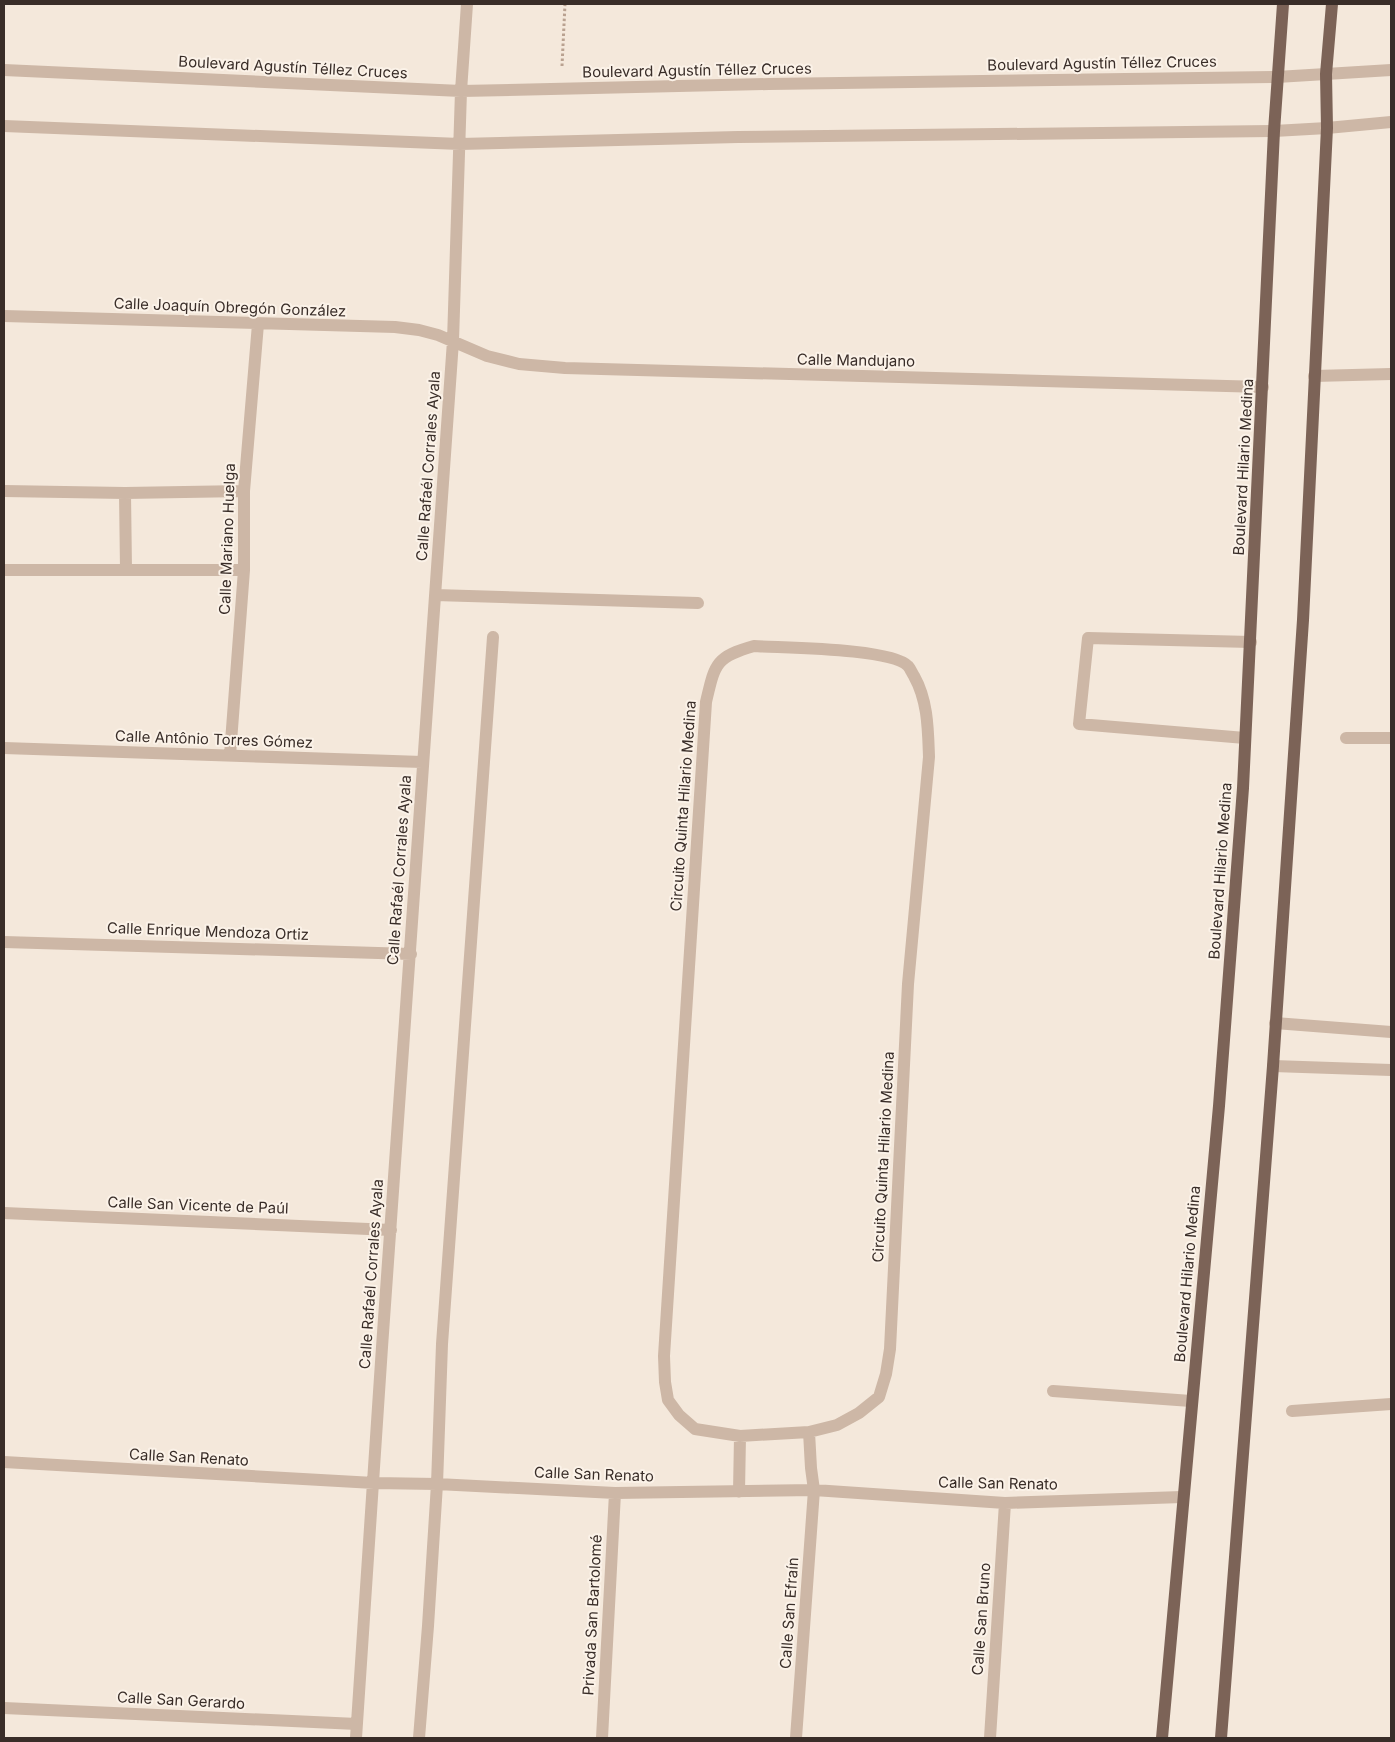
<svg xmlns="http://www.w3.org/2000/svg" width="1395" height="1742" font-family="Inter,sans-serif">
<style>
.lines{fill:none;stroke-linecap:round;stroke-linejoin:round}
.path{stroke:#b9a190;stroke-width:3;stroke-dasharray:2.5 2.5;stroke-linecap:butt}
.minor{stroke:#cdb7a6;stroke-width:12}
.major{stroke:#7c6357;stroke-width:12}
.labels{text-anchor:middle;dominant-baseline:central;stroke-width:4;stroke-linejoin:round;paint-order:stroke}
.street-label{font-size:15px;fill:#392d28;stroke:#fbf2e8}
</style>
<rect width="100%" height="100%" fill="#f4e8db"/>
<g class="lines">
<path class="path" d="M562,66L565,4"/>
<path class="minor" d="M4,70L461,91L769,84L1277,77L1391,70
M4,126L460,144L738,137L1274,131L1327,128L1391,122
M4,316L395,327L419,330L438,335L487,356L519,364L565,368L1263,387
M1314,376L1391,374
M4,491L125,493L244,491
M125,493L126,569
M4,570H244
M435,595L698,603
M754,646C783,648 891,648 908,666C910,668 912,673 914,676C928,701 928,729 929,757L908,984L890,1349L886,1374L879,1397L859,1413L837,1425L809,1432L740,1436L695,1429L679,1415L668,1400L665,1382L664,1356L706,702C715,664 715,657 754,646Z
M1245,738L1079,724L1088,638L1251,642
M1346,738H1391
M4,748L422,762
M230,755L244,570V491L258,324
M4,942L411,954
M1275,1023L1391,1032
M1273,1066L1391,1070
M4,1213L391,1230
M1053,1391L1191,1401
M1292,1411L1391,1404
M4,1462L374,1483L437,1484L615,1493L814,1490L1005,1503L1182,1497
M739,1492L740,1436
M4,1708L357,1724
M356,1738L382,1347L453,341L461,91L467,4
M419,1738L428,1626L437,1484L442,1344L493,637
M602,1738L615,1493
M796,1738L814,1490L811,1468L809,1432
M990,1738L1005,1503"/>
<path class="major" d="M1162,1738L1219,1106L1243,788L1274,131L1283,4
M1221,1738L1273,1066L1303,620L1327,128L1326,74L1332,4"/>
</g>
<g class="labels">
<g class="street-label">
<text transform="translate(1102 63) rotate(-1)">Boulevard Agustín Téllez Cruces</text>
<text transform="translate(293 67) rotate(3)">Boulevard Agustín Téllez Cruces</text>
<text transform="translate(697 70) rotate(-1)">Boulevard Agustín Téllez Cruces</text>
<text transform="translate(230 307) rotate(2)">Calle Joaquín Obregón González</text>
<text transform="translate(856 360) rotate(1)">Calle Mandujano</text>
<text transform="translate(428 466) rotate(-86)">Calle Rafaél Corrales Ayala</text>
<text transform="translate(1243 467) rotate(-87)">Boulevard Hilario Medina</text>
<text transform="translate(227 539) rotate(-88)">Calle Mariano Huelga</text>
<text transform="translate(214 739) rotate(2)">Calle Antônio Torres Gómez</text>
<text transform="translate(683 806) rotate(-86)">Circuito Quinta Hilario Medina</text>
<text transform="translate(399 870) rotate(-86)">Calle Rafaél Corrales Ayala</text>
<text transform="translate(1220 871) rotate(-86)">Boulevard Hilario Medina</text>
<text transform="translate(208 931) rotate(2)">Calle Enrique Mendoza Ortiz</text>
<text transform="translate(883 1157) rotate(-87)">Circuito Quinta Hilario Medina</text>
<text transform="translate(198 1205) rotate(2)">Calle San Vicente de Paúl</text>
<text transform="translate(371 1274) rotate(-86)">Calle Rafaél Corrales Ayala</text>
<text transform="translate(1187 1274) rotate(-85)">Boulevard Hilario Medina</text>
<text transform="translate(189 1457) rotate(3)">Calle San Renato</text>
<text transform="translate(594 1474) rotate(2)">Calle San Renato</text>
<text transform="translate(998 1483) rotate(1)">Calle San Renato</text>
<text transform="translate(789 1613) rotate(-86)">Calle San Efraín</text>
<text transform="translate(592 1615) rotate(-87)">Privada San Bartolomé</text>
<text transform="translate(981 1619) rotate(-86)">Calle San Bruno</text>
<text transform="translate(181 1700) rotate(3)">Calle San Gerardo</text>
</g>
</g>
<rect width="1395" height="1742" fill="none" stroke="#392d28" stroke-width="10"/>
</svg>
